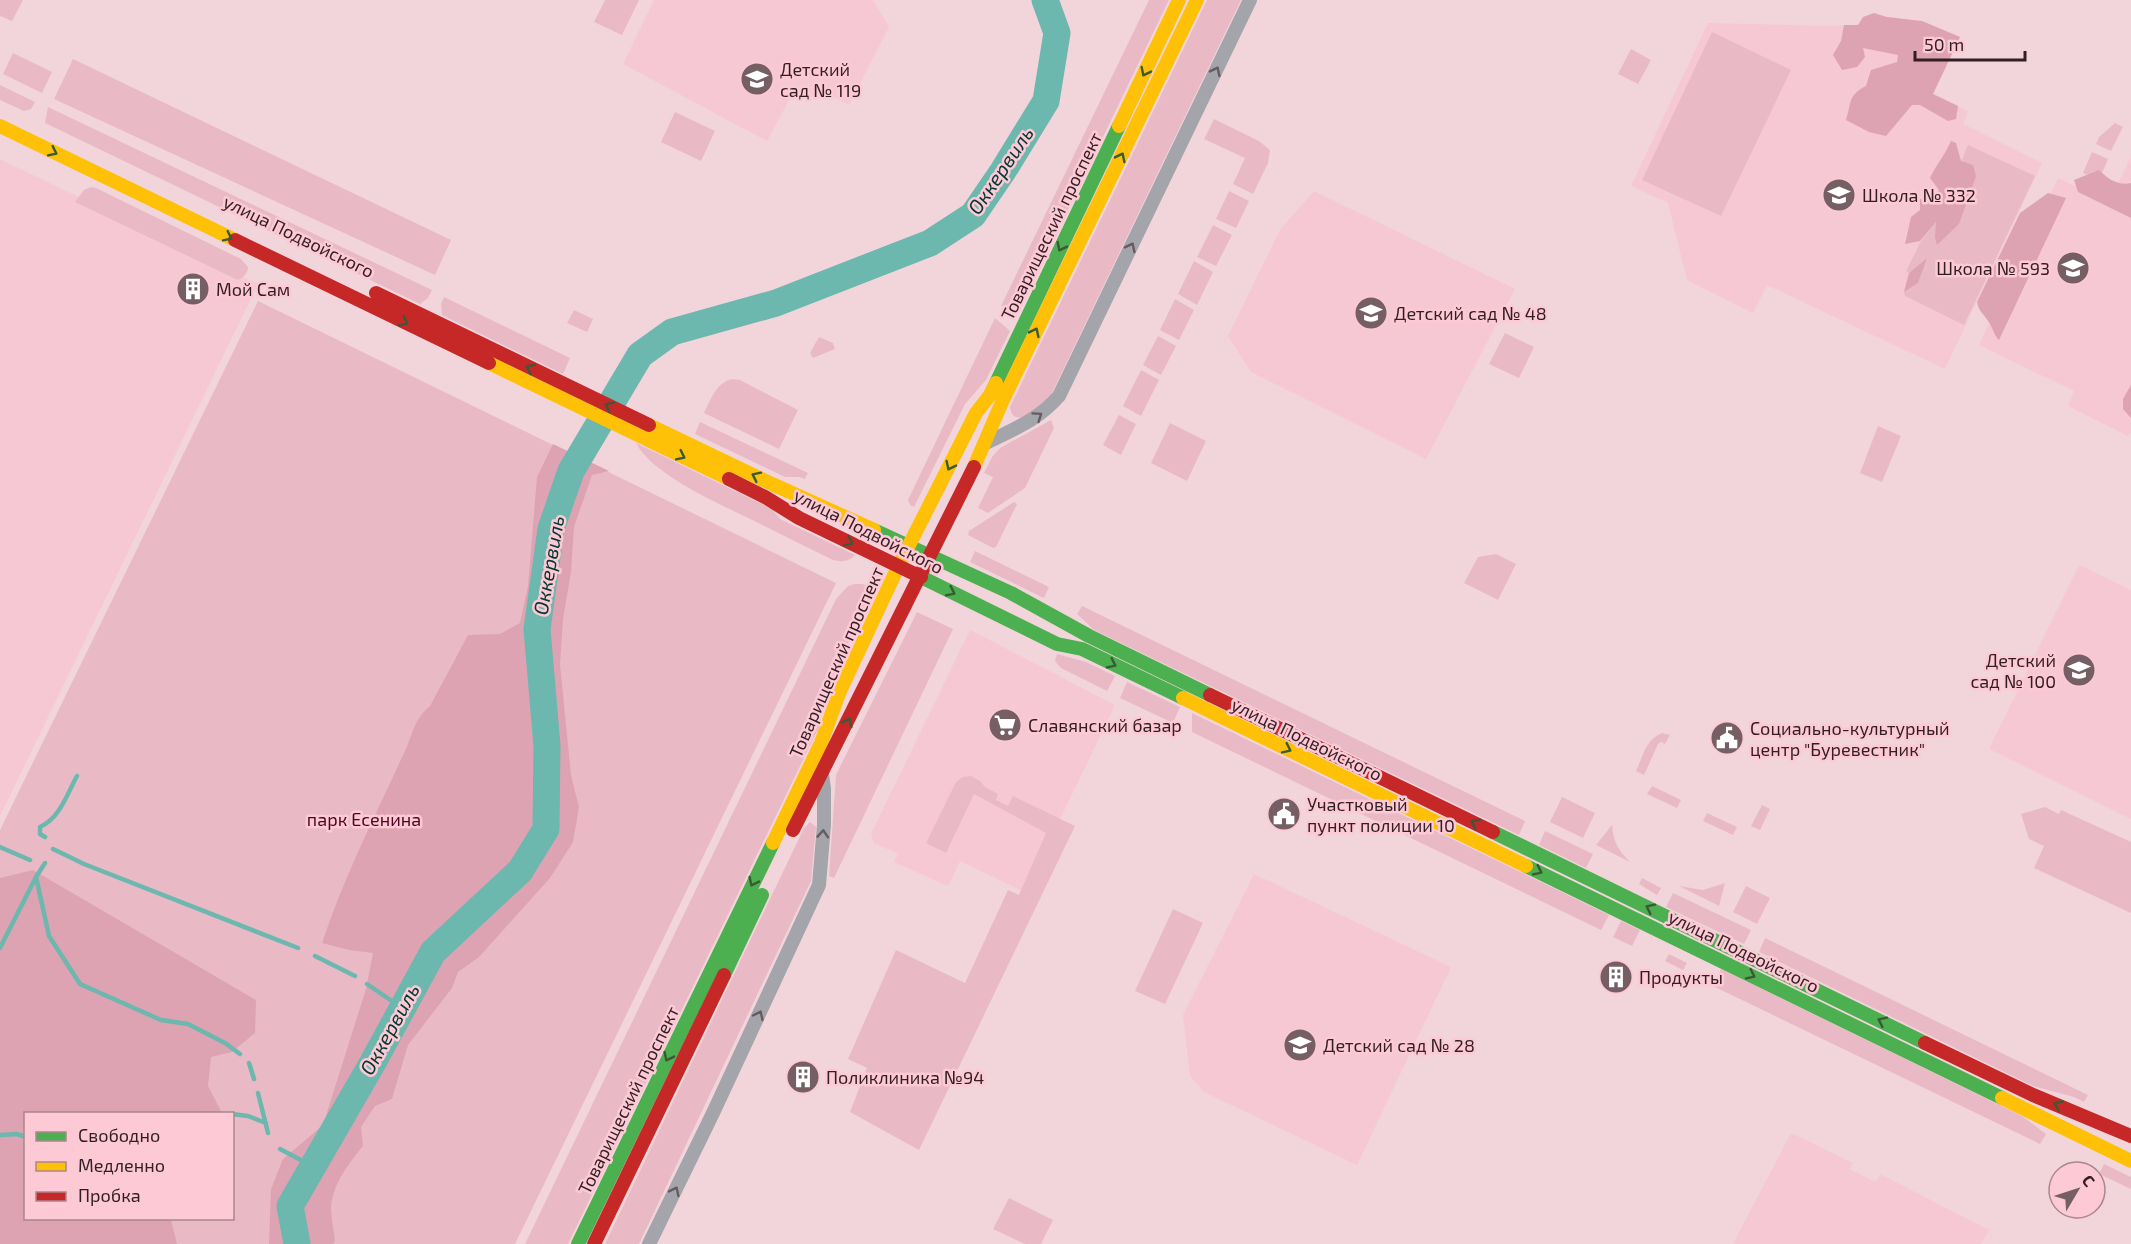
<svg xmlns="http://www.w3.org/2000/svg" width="2131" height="1244" font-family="'Exo 2',sans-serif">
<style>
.built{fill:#f5c8d3}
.green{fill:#e9bac6;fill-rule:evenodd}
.forest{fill:#dda3b2}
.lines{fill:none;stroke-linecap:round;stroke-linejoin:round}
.stream{stroke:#6cb7ae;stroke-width:4.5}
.river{stroke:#6cb7ae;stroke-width:27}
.street{stroke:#a4a4ab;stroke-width:14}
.fast{stroke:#4caf50;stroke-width:14}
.slow{stroke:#ffc107;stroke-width:14}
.jam{stroke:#c62828;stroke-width:14}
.oneway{stroke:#655b61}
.oneway2{stroke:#3c5936}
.labels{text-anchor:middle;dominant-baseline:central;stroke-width:5;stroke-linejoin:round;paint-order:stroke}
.poi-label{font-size:18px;fill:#321f24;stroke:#fdc9d5;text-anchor:start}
.street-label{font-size:18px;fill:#321f24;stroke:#fdc9d5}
.park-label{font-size:18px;fill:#500425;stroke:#fdc9d5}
.water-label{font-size:20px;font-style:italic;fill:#023932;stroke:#fdc9d5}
</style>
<rect width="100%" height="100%" fill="#f1d5db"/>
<path class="built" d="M654,0H873L889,27L849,105L829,94L789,100L767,141L623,64Z
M1922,21L1960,37L1933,94L1968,111L1963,124L2042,163L1945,369L1767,285L1753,313L1687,280L1668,203L1631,186L1708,23L1832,26Z
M2131,157V432L2128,436L2068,406L2074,391L1979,345L2058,178L2109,202Z
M0,159L258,284L0,816Z
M1314,191L1515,289L1426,459L1251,372L1228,336L1280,230Z
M2079,565L2131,590V819L1989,749Z
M970,630L1115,705L1025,892L960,861L948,886L894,862L898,854L874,843L871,834Z
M1254,874L1451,967L1357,1165L1204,1092L1190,1076L1183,1015Z
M1791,1133L1853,1163L1849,1169L1876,1182L1880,1174L1989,1230L1981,1244H1733Z"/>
<path class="green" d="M0,0H23L12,21L0,16Z
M605,0H639L622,35L594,22Z
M1149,0H1169L1020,309L1001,306Z
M1207,0H1241L1050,397C1042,406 1013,432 1010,407Z
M1712,32L1791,70L1721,216L1642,180Z
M1631,49L1651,60L1638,84L1618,74Z
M13,53L52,72L42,93L3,74Z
M73,59L451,240L435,275L54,99Z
M0,85L35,102L31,109L24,111L0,100Z
M48,107L432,290L428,298L420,304L45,123Z
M675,112L715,131L701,161L661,142Z
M1214,119L1259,141L1270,150L1268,163L1253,194L1233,184L1245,158L1204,139Z
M2115,123L2123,127L2111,151L2096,144L2099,137Z
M1968,145L2035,176L1964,325L1905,296L1904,292L1918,283L1926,259L1909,273L1906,271L1921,241L1937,221Z
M2092,152L2108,159L2099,180L2083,173Z
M91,187L96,188L241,259L248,267C248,273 243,278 238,280L75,202L84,190Z
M1229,191L1249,201L1236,228L1216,219Z
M1213,225L1232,235L1216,266L1197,257Z
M1194,261L1213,272L1197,305L1178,294Z
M444,297L570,358L563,374L442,315L441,304Z
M1175,299L1194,310L1179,340L1160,330Z
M258,301L836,583L515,1244H0V830ZM26,1114H232V1218H26Z
M574,310L593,319L587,332L567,323Z
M995,318L1010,331L986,380L965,404L914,507L910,505L908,500Z
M1505,333L1534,347L1519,378L1489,364Z
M1158,336L1176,346L1161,375L1143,365Z
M819,337L833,343L835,349L813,358L810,353Z
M1141,370L1159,380L1141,416L1123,406Z
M732,379L740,380L798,410L779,449L704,413C711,399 716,383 732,379Z
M1119,415L1136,424L1121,455L1103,445Z
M1051,420L1054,428L1025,488L988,513L978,508L993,477L984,473L992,457L1000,448Z
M700,422L808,473L805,479L799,477H785L695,434Z
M1170,423L1206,441L1187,481L1151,463Z
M1878,426L1901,436L1882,482L1860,473Z
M636,443L772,509L780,519L855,555C848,562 842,562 833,560C804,546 775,531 746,517C714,501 653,475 636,443Z
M1014,502L1017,504L996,547L993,548L968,535L969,531Z
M975,551L1049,587L1044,598L970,562Z
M1496,554L1516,564L1498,600L1464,583L1478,557Z
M855,584H863L873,589L825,695L819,727L568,1244H525L836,599L848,586Z
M1082,606L1525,821L1519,835L1094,630L1077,614Z
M917,612L953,629L834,878L829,876L836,775Z
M1057,654L1086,662L1115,676L1107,691L1061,668L1055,661Z
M1127,682L1180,707L1173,723L1120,698Z
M1192,713L1609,915L1601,930L1192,732Z
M1662,733L1670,735L1665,744L1661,742L1658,744L1644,775L1636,771C1643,756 1646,739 1662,733Z
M971,776L980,781L985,787L998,794L996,800L1008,806L1013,796L1075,826L919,1150L850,1112L867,1068L848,1059L896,950L965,983L1008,890L1019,895L1046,833L974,794L946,853L926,843L956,782L963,777Z
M1652,786L1681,800L1677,808L1647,794Z
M1562,797L1595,813L1583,838L1550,822Z
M1762,805L1770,809L1760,830L1751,826Z
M2045,807L2059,814L2061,810L2131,842V913L2034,868L2044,846L2029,839L2021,814Z
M1707,813L1737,827L1733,835L1703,821Z
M810,822L816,827L811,881L639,1244H605L804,828Z
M1612,825C1613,842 1619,851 1630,862L1596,845Z
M1545,831L1593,854L1586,868L1539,845Z
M1642,878L1661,888L1657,895L1639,884Z
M1725,883L1719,906L1679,886L1703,890Z
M1746,886L1770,898L1757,924L1733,912Z
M1673,893L1751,930L1744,944L1666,907Z
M1173,909L1203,923L1165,1004L1135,991Z
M1621,921L1640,930L1632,946L1613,937Z
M1765,938L2088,1095L2084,1102L2074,1097L2033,1086L1759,952Z
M1669,954L1687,963L1683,970L1665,961Z
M1721,969L2022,1116L2046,1134L2040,1144L1713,986Z
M2104,1164L2131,1177V1189L2099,1174Z
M1009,1198L1053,1220L1041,1244H1025L993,1229Z"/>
<path class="forest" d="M1874,13L1887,17L1922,21L1960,37L1933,94L1958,106L1956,119L1948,121L1920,105H1912L1886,136L1869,132L1846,120C1852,102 1847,96 1866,86L1871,70L1897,62L1898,55L1863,48L1865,57L1857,67L1842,70L1833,55L1841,41L1844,25H1858L1863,17Z
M1951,141L1956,143L1961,161L1973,165L1976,176L1959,224L1937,245L1935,237L1936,222L1920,241L1905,244L1911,217L1920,210V199H1932L1939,190L1930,178C1936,165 1945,155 1951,141Z
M2099,170C2108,179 2118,186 2131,183V218L2078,192L2074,180Z
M2048,193L2066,198L1999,340C1993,334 1993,327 1988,321C1983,313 1979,312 1977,302L2020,213Z
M1927,258L1918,283L1904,292L1909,273Z
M2131,385V418L2123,409V399Z
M553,444L609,471L592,475L574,527L571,572L563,619L560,664L571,775L579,807L573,842L550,878L479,957L458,972L452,988L408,1045L392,1099L375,1106L361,1127L363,1146C349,1163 332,1185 331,1208C331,1219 334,1230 335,1241L333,1244H269L271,1189L283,1159L323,1125L366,989L373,953L349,950L322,943C344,877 375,816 404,753C413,735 413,720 430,706L468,635L500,634L520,623L528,586L537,477Z
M33,870L256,1000L255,1033L232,1052L211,1057L208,1086L222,1113L26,1114V1218L169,1219L171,1220L177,1244H0V878Z"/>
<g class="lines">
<path class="stream" d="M45,837L40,834V827C60,818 67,794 77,776
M0,847L30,860
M53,849L84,864L298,948
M36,877L49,936L80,984L161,1020L188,1024L225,1043L240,1054
M0,948L36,877L45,863
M315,956L355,976
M367,984L402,1008
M249,1063L254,1079
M258,1093L268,1133
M207,1114H226
M232,1114L248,1116L266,1123
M0,1135L17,1134L26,1137
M280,1149L312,1166"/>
<path class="river" d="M297,1244L290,1206L372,1064L433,952L520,871L546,829L547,746L537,629L551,529L571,471L640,355L672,332L776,303L930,243L973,215L1003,171L1046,101L1057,33L1045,0"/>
<path class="street" d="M986,443C1014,429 1038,420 1059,396L1250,0
M649,1244L713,1113L819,885L824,825V789L822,774"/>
<path class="fast" d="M996,383L1119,126
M874,530L1011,593L1089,636L1210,695
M921,577L1057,644L1082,649L1183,698
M1493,832L1925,1043
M1526,866L2002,1098
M724,975L762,895
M578,1244L773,843"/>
<path class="slow" d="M0,126L235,240
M1119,126L1179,0
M489,363L729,479
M649,425L772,484L874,530
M974,467L1002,402L1197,0
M1183,698L1526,866
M773,843L821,743L840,691L898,567L976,413L990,395L996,383
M2002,1098L2131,1161"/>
<path class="jam" d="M235,240L489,363
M376,293L649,425
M729,479L765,497L799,518L921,577
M1210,695L1493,832
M793,830L974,467
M1925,1043L2033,1095L2131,1136
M594,1244L724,975"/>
</g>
<defs><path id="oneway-chevron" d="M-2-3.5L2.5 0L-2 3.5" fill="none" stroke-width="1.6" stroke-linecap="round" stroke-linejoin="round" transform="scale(1.5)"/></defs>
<g class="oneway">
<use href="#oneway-chevron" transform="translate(1216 71) rotate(-64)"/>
<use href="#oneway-chevron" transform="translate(1131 247) rotate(-64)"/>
<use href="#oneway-chevron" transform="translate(1038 416) rotate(-35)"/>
<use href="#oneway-chevron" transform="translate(823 834) rotate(-86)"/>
<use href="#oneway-chevron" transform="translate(759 1015) rotate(-65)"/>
<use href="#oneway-chevron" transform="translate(675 1191) rotate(-64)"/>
</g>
<g class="oneway2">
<use href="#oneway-chevron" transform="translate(1145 72) rotate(116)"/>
<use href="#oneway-chevron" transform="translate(53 152) rotate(26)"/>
<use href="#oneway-chevron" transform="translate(1121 157) rotate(-64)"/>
<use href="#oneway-chevron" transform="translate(228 237) rotate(26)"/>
<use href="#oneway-chevron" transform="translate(1061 247) rotate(116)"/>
<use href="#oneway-chevron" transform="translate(404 322) rotate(26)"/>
<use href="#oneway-chevron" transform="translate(1035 332) rotate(-64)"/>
<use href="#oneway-chevron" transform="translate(530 368) rotate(-154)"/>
<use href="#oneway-chevron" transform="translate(609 406) rotate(-154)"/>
<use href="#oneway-chevron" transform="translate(681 456) rotate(26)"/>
<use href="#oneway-chevron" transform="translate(950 466) rotate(116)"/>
<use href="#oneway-chevron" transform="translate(756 476) rotate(-154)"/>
<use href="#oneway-chevron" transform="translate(849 542) rotate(26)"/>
<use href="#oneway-chevron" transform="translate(951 592) rotate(26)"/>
<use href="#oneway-chevron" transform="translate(1112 664) rotate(26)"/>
<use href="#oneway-chevron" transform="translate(848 722) rotate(-64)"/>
<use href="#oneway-chevron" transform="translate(1287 749) rotate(26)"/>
<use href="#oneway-chevron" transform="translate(1475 823) rotate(-154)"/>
<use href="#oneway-chevron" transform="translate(1538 871) rotate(26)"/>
<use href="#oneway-chevron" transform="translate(753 882) rotate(116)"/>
<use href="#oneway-chevron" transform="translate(1650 908) rotate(-154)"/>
<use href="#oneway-chevron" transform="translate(1751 975) rotate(26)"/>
<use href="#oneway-chevron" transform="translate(1882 1021) rotate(-154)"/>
<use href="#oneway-chevron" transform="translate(668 1057) rotate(116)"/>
<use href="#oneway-chevron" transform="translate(2058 1105) rotate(-158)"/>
</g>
<defs>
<g id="school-disc" transform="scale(1.725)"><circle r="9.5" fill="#755f64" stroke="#fdc9d5"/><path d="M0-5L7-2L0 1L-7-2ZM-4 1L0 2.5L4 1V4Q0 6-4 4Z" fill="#fff"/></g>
<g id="building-disc" transform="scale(1.725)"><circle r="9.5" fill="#755f64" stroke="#fdc9d5"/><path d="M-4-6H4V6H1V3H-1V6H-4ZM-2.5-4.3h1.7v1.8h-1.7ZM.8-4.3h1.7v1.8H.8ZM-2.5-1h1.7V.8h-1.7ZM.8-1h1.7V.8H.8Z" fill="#fff"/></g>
<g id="supermarket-disc" transform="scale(1.725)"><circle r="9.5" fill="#755f64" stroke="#fdc9d5"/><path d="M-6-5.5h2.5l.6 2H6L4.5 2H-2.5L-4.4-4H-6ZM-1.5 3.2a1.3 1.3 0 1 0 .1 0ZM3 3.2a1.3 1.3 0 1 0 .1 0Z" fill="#fff"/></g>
<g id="civic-disc" transform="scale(1.725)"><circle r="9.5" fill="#755f64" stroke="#fdc9d5"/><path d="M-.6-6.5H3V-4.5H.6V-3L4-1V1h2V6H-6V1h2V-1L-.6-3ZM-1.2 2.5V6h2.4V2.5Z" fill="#fff"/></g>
</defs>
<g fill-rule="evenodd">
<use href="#school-disc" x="757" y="79"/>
<use href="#school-disc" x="1839" y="195"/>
<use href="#school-disc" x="2073" y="268"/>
<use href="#building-disc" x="193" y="289"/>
<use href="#school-disc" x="1371" y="313"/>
<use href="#school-disc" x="2079" y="670"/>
<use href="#supermarket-disc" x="1005" y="725"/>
<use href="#civic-disc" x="1727" y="738"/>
<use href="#civic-disc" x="1284" y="814"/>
<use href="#building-disc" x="1616" y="977"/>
<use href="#school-disc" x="1300" y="1045"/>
<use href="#building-disc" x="803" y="1077"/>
</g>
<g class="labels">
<g class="poi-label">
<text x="780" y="69">Детский<tspan x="780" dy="21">сад № 119</tspan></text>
<text x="1862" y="195">Школа № 332</text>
<text x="2050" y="268" text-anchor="end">Школа № 593</text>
<text x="216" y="289">Мой Сам</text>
<text x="1394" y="313">Детский сад № 48</text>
<text x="2056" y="660" text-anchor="end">Детский<tspan x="2056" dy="21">сад № 100</tspan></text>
<text x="1028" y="725">Славянский базар</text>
<text x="1750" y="728">Социально-культурный<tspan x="1750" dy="21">центр "Буревестник"</tspan></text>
<text x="1307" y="804">Участковый<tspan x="1307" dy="21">пункт полиции 10</tspan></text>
<text x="1639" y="977">Продукты</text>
<text x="1323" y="1045">Детский сад № 28</text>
<text x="826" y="1077">Поликлиника №94</text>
</g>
<g class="street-label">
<text transform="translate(1051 226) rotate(-64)">Товарищеский проспект</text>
<text transform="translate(299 236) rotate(26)">улица Подвойского</text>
<text transform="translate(869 531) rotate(27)">улица Подвойского</text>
<text transform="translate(836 662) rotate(-66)">Товарищеский проспект</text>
<text transform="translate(1307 739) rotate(26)">улица Подвойского</text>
<text transform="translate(1744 951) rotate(26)">улица Подвойского</text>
<text transform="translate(628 1100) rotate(-64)">Товарищеский проспект</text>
</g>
<g class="park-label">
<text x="364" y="819">парк Есенина</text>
</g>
<g class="water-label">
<text transform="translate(1000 170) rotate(-56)">Оккервиль</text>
<text transform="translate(548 565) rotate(-80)">Оккервиль</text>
<text transform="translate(389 1029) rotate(-61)">Оккервиль</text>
</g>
</g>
<rect x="24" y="1112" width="210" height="108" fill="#fdc9d5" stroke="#ac858e" stroke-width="1.5"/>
<rect x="36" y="1132" width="30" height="9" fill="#4caf50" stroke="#ac858e" stroke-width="1.5"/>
<text x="78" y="1142" font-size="18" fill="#321f24">Свободно</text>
<rect x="36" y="1162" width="30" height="9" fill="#ffc107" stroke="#ac858e" stroke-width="1.5"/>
<text x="78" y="1172" font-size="18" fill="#321f24">Медленно</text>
<rect x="36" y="1192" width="30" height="9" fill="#c62828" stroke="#ac858e" stroke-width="1.5"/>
<text x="78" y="1202" font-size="18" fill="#321f24">Пробка</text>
<g transform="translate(2077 1190) rotate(51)"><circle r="28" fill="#fdc9d5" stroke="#ac858e" stroke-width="1.5"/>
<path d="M0-4.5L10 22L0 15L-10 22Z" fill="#755f64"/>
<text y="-9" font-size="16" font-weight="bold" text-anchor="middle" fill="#321f24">С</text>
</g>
<path d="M1915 51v9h110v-9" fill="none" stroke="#321f24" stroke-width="3"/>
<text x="1924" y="51" font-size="18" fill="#321f24" stroke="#fdc9d5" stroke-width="4.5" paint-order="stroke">50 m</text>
</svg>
